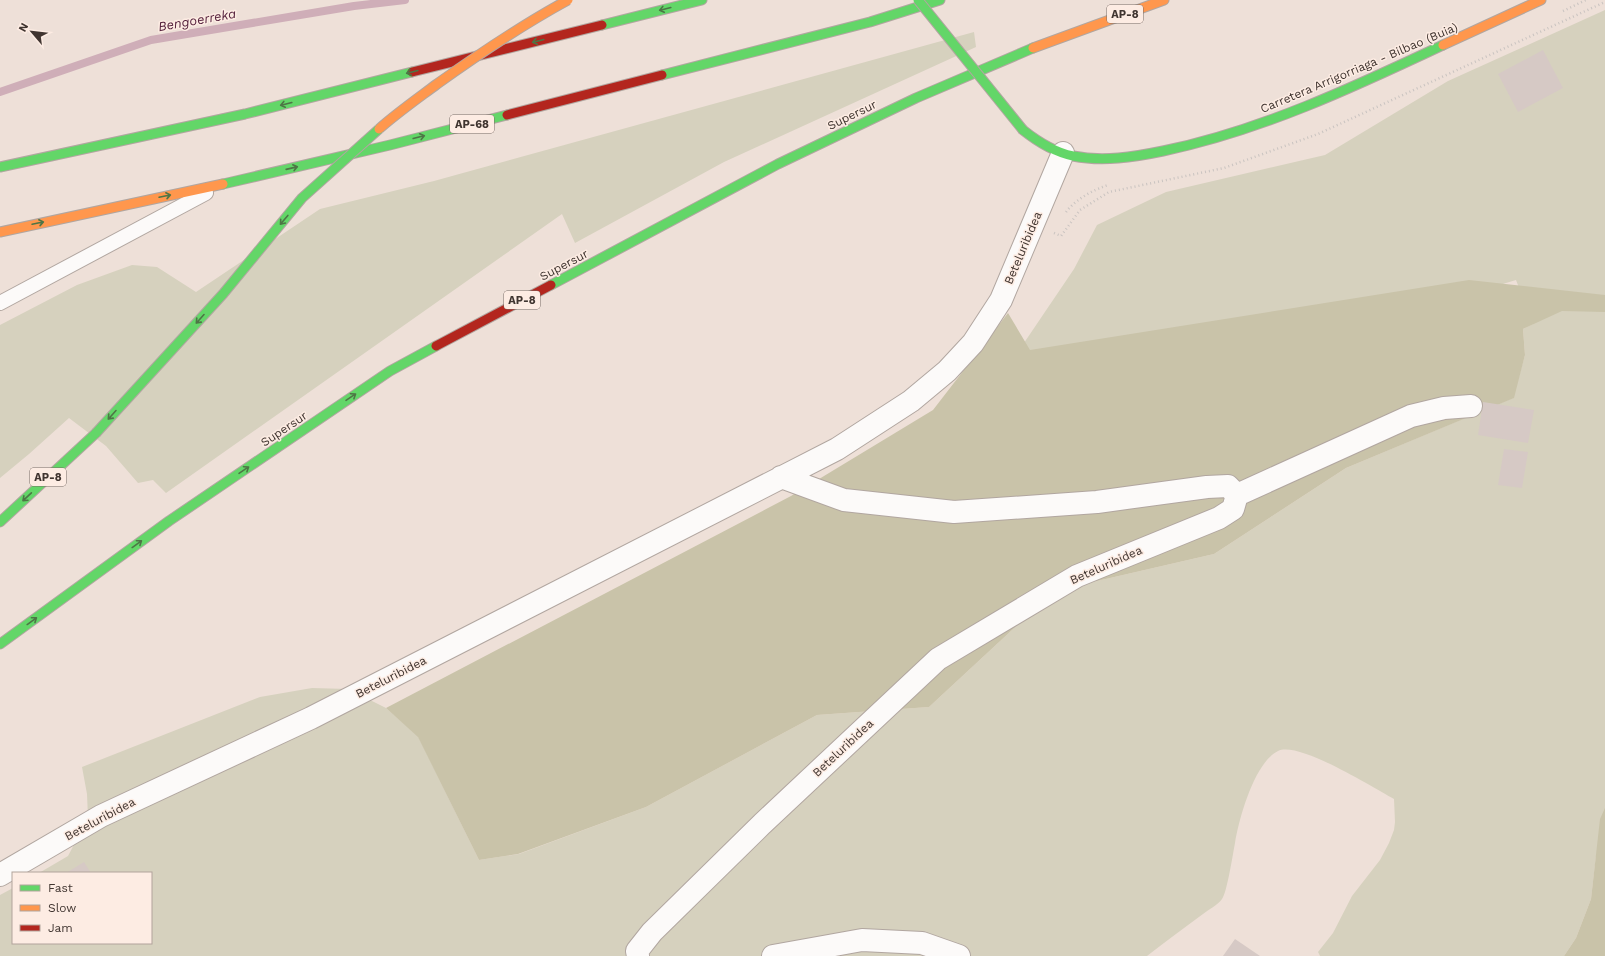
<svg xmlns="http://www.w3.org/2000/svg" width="1605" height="956" font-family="'Work Sans',sans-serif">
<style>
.green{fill:#d6d1be}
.forest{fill:#c9c3a9}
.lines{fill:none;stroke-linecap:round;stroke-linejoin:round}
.stream{stroke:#cfaeb8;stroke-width:8}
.building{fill:#d6c9c5}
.lane-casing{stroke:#b1a6a0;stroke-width:16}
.street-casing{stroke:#b1a6a0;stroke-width:24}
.fast-casing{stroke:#b1a6a0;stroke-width:11}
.slow-casing{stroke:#b1a6a0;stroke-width:11}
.jam-casing{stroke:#b1a6a0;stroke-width:11}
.path{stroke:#c9c3c0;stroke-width:2.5;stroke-dasharray:1 3;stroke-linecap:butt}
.lane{stroke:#fcfaf9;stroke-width:14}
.street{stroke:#fcfaf9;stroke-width:22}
.fast{stroke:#63d668;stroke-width:9}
.slow{stroke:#ff974d;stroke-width:9}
.jam{stroke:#b3261e;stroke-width:9}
.fast-bridge-casing{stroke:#b1a6a0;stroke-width:11;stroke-linecap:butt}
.slow-bridge-casing{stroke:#b1a6a0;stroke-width:11;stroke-linecap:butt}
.fast-bridge{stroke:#63d668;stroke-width:9}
.slow-bridge{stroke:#ff974d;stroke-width:9}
.oneway{stroke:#4e7546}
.labels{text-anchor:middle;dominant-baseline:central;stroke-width:3;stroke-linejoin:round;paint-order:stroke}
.shield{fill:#fdece3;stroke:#796c66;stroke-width:1}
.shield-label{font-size:11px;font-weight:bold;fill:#403530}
.street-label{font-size:12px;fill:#403530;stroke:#fdece3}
.water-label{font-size:13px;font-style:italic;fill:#56223d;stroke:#fdece3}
</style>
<rect width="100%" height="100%" fill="#eee0d8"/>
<path class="green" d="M1605,10V857L1596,856L1591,899L1576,938L1564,956H1320L1318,952L1333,933L1352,896L1380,860L1389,843L1394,830L1395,822L1394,799C1372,787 1299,741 1278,751C1254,763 1239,819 1235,843C1233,853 1227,893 1222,899C1218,905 1208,910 1203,914C1184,928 1165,942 1147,956H0V895L13,888V943H151V873H39L68,856L88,818L87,794L82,767L260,697L312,688L348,689L386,708L418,736L479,860L519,854L646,807L817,715L929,707L1024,619L1071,587L1214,554L1346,468L1513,398L1525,355L1523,329L1533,324L1516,280L1320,339L1007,368L1074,269L1097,225L1166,192L1325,155L1448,81Z
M974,32L976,47L724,162L575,243L562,214L166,493L153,480L138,483L106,446L69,418L29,454L0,478V325L77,285L132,265L157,267L196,292L320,209L434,181Z"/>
<path class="forest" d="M1469,280L1605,295V312L1562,311L1523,329L1525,355L1514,398L1346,468L1214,554L1071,587L1024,619L929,707L817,715L646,807L518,854L479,860L418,737L386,708L791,496L933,410L1008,313L1030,350Z
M1605,808V956H1564L1576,938L1591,899L1600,819Z"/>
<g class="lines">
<path class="stream" d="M0,92L151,40L354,6L405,0"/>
</g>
<path class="building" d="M1543,50L1563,88L1518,112L1498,74Z
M1483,402L1534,410L1528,443L1478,435Z
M1504,449L1528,452L1522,488L1498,485Z
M84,862L91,873H66Z
M1235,939L1260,956H1223Z"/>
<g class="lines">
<g class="lane-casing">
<path id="lane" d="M0,303L206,193"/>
</g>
<g class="street-casing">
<path id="street" d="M1237,495L1411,416L1444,408L1471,406
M0,875L101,816L311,718L837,449L911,401L947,371L973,343L1001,300L1063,153
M638,956L637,951L652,932L762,824L938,659L1077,576L1219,518L1233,509L1237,495L1228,486L1207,487L1097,502L954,512L844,500L781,477
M773,956L862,940L922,943L959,956"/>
</g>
<g class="fast-casing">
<path id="fast" d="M602,25L702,0
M662,75L870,22L940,0
M1023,130C1038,142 1054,152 1073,156C1103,162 1134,157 1163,151C1260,131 1354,87 1443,45
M0,167L245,114L412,72
M223,184L390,145L507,115
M551,285L778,164L916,98L1033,48
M0,522L96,433
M0,644L169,521L390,371L436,346"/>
</g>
<g class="slow-casing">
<path id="slow" d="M1443,45L1541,0
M1033,48L1164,0
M0,232L223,184"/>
</g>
<g class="jam-casing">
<path id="jam" d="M412,72L602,25
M507,115L662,75
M436,346L551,285"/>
</g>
<path class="path" d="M1563,11L1586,0
M1066,212C1076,199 1093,190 1108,185
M1054,233L1061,236L1080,210L1109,192L1224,168L1318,134L1605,2"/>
<use href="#lane" class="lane"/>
<use href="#street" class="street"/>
<use href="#fast" class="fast"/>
<use href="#slow" class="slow"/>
<use href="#jam" class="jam"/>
<g class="fast-bridge-casing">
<path id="fast-bridge" d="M918,0L1023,130
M96,433L223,294L302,198L379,129"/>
</g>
<g class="slow-bridge-casing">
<path id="slow-bridge" d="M379,129C397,113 417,99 437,84C479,54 522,25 568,0"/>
</g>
<use href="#fast-bridge" class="fast-bridge"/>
<use href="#slow-bridge" class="slow-bridge"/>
</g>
<defs><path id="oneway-shaft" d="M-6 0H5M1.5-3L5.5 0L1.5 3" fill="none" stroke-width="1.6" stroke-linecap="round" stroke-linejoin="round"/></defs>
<g class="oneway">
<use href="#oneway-shaft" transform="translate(665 9) rotate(166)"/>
<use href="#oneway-shaft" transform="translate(538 41) rotate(166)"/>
<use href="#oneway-shaft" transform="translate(412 72) rotate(166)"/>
<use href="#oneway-shaft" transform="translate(286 104) rotate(166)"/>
<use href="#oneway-shaft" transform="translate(419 137) rotate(-14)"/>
<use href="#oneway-shaft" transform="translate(292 168) rotate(-13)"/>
<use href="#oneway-shaft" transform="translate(165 196) rotate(-12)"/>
<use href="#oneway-shaft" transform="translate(284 220) rotate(130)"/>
<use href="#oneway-shaft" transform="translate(38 223) rotate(-12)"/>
<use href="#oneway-shaft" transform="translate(200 319) rotate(132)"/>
<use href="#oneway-shaft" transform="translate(351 397) rotate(-34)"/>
<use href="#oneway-shaft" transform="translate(112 415) rotate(132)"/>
<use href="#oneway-shaft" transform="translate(244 470) rotate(-34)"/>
<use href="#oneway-shaft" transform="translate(27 497) rotate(137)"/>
<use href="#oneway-shaft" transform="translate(137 544) rotate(-36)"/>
<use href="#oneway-shaft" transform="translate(32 621) rotate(-36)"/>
</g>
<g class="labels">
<g class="shield">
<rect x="1107" y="5" width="36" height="18" rx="3"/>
<rect x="450" y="115" width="44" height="18" rx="3"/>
<rect x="504" y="291" width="36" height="18" rx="3"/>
<rect x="30" y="468" width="36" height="18" rx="3"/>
</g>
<g class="shield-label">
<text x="1125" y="14">AP-8</text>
<text x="472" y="124">AP-68</text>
<text x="522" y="300">AP-8</text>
<text x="48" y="477">AP-8</text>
</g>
<g class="street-label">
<text transform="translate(1359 68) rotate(-23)">Carretera Arrigorriaga - Bilbao (Buia)</text>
<text transform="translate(852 115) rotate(-26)">Supersur</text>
<text transform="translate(1023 248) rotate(-67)">Beteluribidea</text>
<text transform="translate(564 265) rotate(-28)">Supersur</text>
<text transform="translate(284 429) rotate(-34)">Supersur</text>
<text transform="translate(1106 565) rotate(-24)">Beteluribidea</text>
<text transform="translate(391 677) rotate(-27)">Beteluribidea</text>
<text transform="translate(843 748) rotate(-43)">Beteluribidea</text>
<text transform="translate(100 819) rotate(-28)">Beteluribidea</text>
</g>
<g class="water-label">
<text transform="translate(197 20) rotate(-10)">Bengoerreka</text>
</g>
</g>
<rect x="12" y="872" width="140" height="72" fill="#fdece3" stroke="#b1a39b"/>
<rect x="20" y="885" width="20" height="6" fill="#63d668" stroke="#b1a39b"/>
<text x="48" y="892" font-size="12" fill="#403530">Fast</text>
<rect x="20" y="905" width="20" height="6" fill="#ff974d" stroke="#b1a39b"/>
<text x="48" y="912" font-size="12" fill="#403530">Slow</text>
<rect x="20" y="925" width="20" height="6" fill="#b3261e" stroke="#b1a39b"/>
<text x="48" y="932" font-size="12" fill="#403530">Jam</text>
<g transform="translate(32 32) rotate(298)" stroke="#fdece3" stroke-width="3" paint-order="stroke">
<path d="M0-3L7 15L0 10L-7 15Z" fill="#403530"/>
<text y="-6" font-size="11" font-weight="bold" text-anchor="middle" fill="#403530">N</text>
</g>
</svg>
